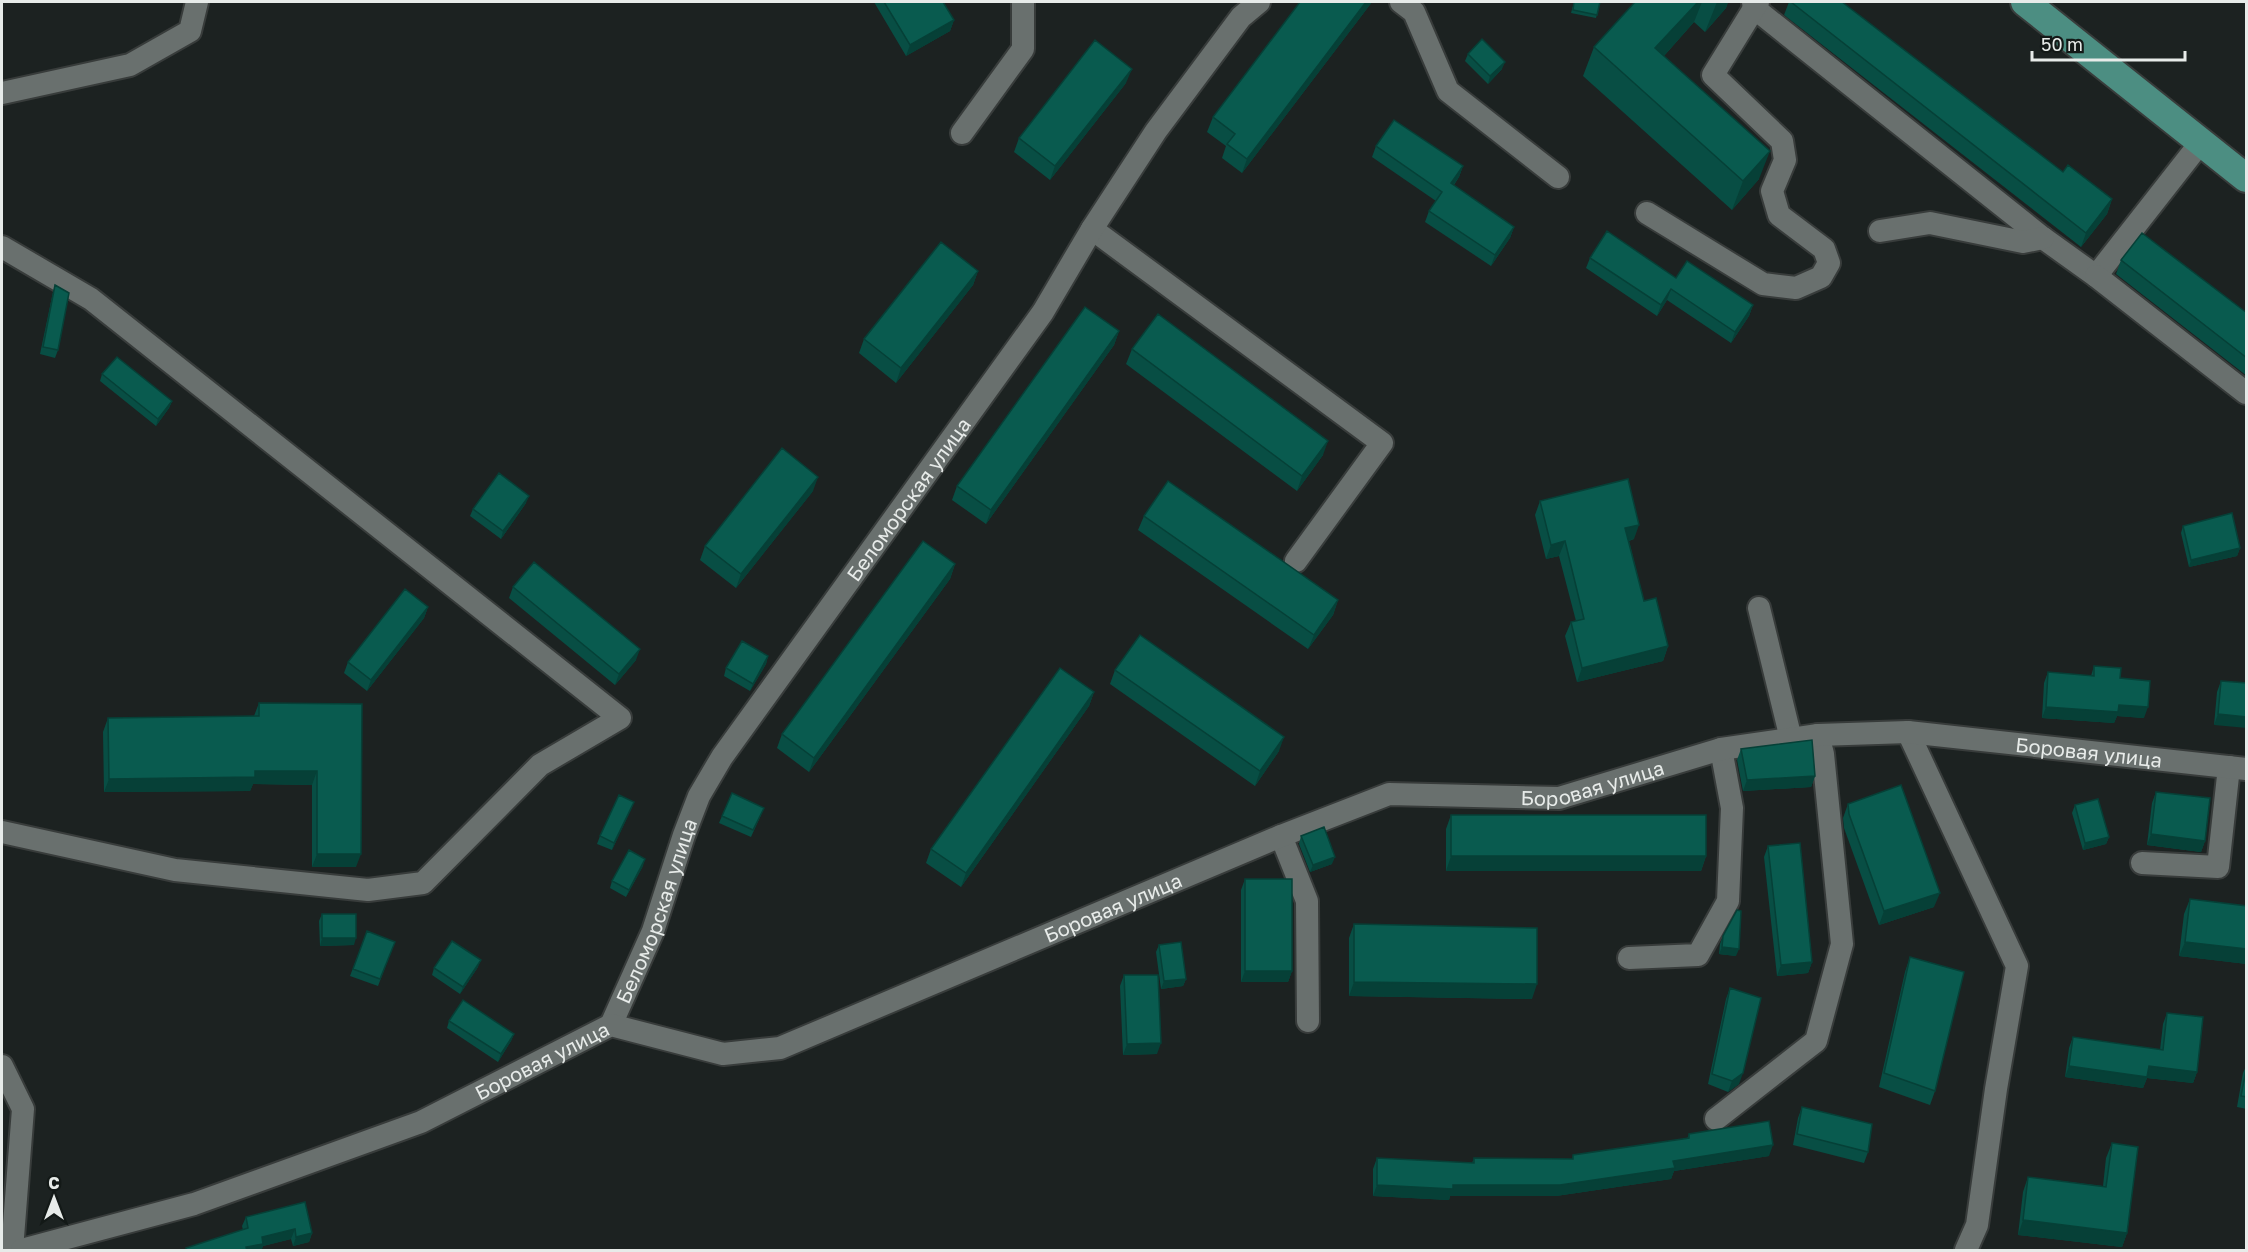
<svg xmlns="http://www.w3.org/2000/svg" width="2248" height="1252" font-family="'Golos Text',sans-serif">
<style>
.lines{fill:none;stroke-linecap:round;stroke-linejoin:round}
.minor-casing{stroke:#383c3b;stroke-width:26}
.major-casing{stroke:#383c3b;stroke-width:32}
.minor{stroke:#69706e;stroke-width:22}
.major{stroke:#4c8e82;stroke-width:28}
.wall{fill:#084e44}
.shaded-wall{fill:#064037}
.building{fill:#095b4f;stroke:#064037;stroke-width:1.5}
.labels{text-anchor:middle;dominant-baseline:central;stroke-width:4.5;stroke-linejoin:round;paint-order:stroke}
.street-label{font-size:20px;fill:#e7ebe9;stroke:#131917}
</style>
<rect width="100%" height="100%" fill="#1c2221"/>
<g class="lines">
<g class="minor-casing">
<g id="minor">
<path d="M1401,2L1414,12L1448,91L1558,177"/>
<path d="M1753,2L1754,8L2043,238L2096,276L2201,142"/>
<path d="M2,93L130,65L190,31L197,2"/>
<path d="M962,133L1023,49V2"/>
<path d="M1647,213L1763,284L1796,288L1821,277L1829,263L1824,249L1779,215L1772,191L1785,160L1782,141L1713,75L1758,2"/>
<path d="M1092,229L1382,443L1296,561"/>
<path d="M1880,231L1930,223L2023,242L2043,238"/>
<path d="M2,247L91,299L620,718L540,765L423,883L368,890L175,870L2,832"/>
<path d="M2096,276L2246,393"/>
<path d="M1759,608L1791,739"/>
<path d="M1908,732L2017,966L1996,1089L1977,1225L1966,1250"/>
<path d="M1281,836L1307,901L1308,1021"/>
<path d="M2142,863L2218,867L2229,767"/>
<path d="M1629,958L1698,955L1728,901L1732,808L1721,749"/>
<path id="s1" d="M611,1025L653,931L684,835L699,796L722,757L1043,312L1092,229L1156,131L1241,17L1259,2"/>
<path d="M2,1066L23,1109L12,1250"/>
<path d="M1716,1119L1816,1041L1842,944L1823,754L1818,735"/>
<path id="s2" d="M22,1250L194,1204L421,1122L611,1025L723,1054L780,1048L1281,836L1389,794L1559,798L1721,749L1818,735L1908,732L2246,769"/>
</g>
</g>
<g class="major-casing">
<path id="major" d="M2025,2L2246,178"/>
</g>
<use href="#minor" class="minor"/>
<use href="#major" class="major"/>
</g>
<path class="wall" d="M874,2H943L954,20L950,31L906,56Z
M1300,2H1372L1242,173L1222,158L1226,146L1207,132L1213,117Z
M1574,2H1600L1596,18L1571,13Z
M1635,2H1728L1726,8L1705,32L1694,22L1664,56L1759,179L1732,210L1583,76L1594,47Z
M1789,2H1842L2063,172L2112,199L2107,214L2081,247L1784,15Z
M1468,54L1502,69L1488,84L1465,61Z
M1126,83L1050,180L1014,152L1019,138Z
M1376,146L1463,166L1459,177L1454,185L1514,227L1510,238L1491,266L1425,222L1429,211L1436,201L1372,157Z
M1590,258L1676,278L1753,305L1749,316L1731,343L1667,300L1657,316L1586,268Z
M2121,260L2247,313V376L2116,274Z
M978,271L973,285L896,383L859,353L864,339Z
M55,285L58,350L55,358L40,354L53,292Z
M1119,331L1114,345L986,524L952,500L957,486Z
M1132,349L1323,455L1297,491L1126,364Z
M102,374L172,401L169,408L156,426L100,381Z
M813,491L736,588L700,560L705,546Z
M1540,501L1634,539L1629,541L1644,601L1668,646L1663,661L1577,682L1565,636L1571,622L1576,621L1559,556L1546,559L1535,515Z
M526,503L501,539L470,516L473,509Z
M1144,516L1338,600L1333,615L1308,649L1138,530Z
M2183,526L2240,548L2237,556L2189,567L2181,533Z
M955,564L950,579L809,772L777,748L782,734Z
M513,587L636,660L615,685L509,598Z
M428,607L424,618L367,691L344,673L348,662Z
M768,656L766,664L750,691L724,676L726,668Z
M2094,666L2120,678L2144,718L2117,716L2114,723L2042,718L2044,683L2048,672L2091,676Z
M1115,670L1279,751L1255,786L1110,684Z
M2221,681L2247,683L2214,725L2217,692Z
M1094,692L1089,706L961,887L926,863L931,849Z
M259,703L362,704L356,867H312V785L253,784L250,791L104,792L103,732L108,718L254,716Z
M1741,749L1815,776L1811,787L1743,791L1737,760Z
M2156,792L2205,841L2201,852L2147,845L2152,803Z
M634,802L612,850L597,844L600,836Z
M1848,804L1934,907L1879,925L1844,828L1843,818Z
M2075,805L2109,837L2106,844L2083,850L2072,813Z
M761,815L751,837L719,823L722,816Z
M1451,815L1706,856L1701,871H1446V829Z
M1301,836L1332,864L1310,872L1299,844Z
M1768,846L1812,962L1808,973L1777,976L1764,857Z
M643,866L626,897L610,888L612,881Z
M1245,879L1292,971L1288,982H1241V890Z
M2190,899L2247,906V964L2179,956L2184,914Z
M322,914L354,945L320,946L319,921Z
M1354,924L1532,999L1349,996V938Z
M367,931L395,942L378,986L350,976Z
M1723,936L1736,956L1719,954L1720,944Z
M1159,945L1186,979L1183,986L1161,989L1156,952Z
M1910,957L1935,1091L1930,1105L1879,1087L1905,972Z
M478,967L460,994L432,975L434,968Z
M1124,975L1157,1054L1123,1055L1120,986Z
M1730,988L1739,1084L1728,1092L1708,1084L1726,999Z
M2167,1013L2197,1072L2193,1083L2147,1078L2143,1088L2065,1077L2069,1048L2073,1037L2160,1050L2163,1024Z
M449,1021L514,1034L511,1041L498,1062L447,1028Z
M2247,1064V1109L2237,1107L2243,1073Z
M1802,1107L1868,1152L1864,1163L1793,1145L1798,1118Z
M1689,1134L1769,1156L1674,1171L1671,1179L1556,1196H1450L1449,1200L1373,1196V1169L1377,1158L1472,1163L1474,1158L1572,1159L1573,1155L1687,1139Z
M2112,1143L2127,1233L2122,1247L2018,1235L2023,1192L2028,1177L2103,1186L2106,1158Z
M246,1217L312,1233L309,1242L293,1246L291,1239L263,1246L261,1251H185L186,1248L243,1230L242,1226Z"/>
<path class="shaded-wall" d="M1366,2H1372L1242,173L1247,159Z
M1698,2H1702L1694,22L1645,77L1655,48Z
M1717,2H1728L1726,8L1705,32Z
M954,20L950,31L906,56L910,45Z
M1505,62L1502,69L1488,84L1490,76Z
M1132,69L1126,83L1050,180L1055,166Z
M1770,151L1759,179L1732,210L1743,181Z
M1463,166L1459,177L1447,194L1451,183Z
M2112,199L2107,214L2081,247L2086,233Z
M1514,227L1510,238L1491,266L1495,255Z
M978,271L973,285L896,383L901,368Z
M1671,289L1667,300L1657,316L1661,305Z
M1753,305L1749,316L1731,343L1735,332Z
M1119,331L1114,345L986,524L991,510Z
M172,401L169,408L156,426L158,419Z
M1328,441L1323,455L1297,491L1302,476Z
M818,477L813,491L736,588L741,574Z
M529,496L526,503L501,539L503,531Z
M1639,525L1634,539L1620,543L1625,528Z
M1565,541L1559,556L1546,559L1551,545Z
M2240,548L2237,556L2189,567L2191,560Z
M955,564L950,579L809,772L814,758Z
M1338,600L1333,615L1308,649L1314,635Z
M428,607L424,618L367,691L371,680Z
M1668,646L1663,661L1577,682L1582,668Z
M640,649L636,660L615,685L619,674Z
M768,656L766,664L750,691L753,684Z
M1094,692L1089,706L961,887L966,873Z
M2119,705L2148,707L2144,718L2117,716L2114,723L2042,718L2046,707Z
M2218,714L2247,717V728L2214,725Z
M1284,737L1279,751L1255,786L1260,771Z
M255,771H317L312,785L253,784L250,791L104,792L109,779Z
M1815,776L1811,787L1743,791L1747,780Z
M634,802L631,810L612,850L614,843Z
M2151,834L2205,841L2201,852L2147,845Z
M2109,837L2106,844L2083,850L2085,843Z
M317,854H361L356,867H312Z
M1451,856H1706L1701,871H1446Z
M1335,857L1332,864L1310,872L1313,865Z
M645,859L643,866L626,897L629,890Z
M1940,893L1934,907L1879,925L1884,911Z
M322,938H356L354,945L320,946Z
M2185,942L2247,949V964L2179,956Z
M1722,947L1739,949L1736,956L1719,954Z
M481,960L478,967L460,994L463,987Z
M1812,962L1808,973L1777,976L1781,965Z
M1245,971H1292L1288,982H1241Z
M1186,979L1183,986L1161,989L1164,981Z
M1354,982L1537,984L1532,999L1349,996Z
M514,1034L511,1041L498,1062L501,1054Z
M1161,1043L1157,1054L1123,1055L1127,1044Z
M2069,1066H2149L2197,1072L2193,1083L2147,1078L2143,1088L2065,1077Z
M1743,1073L1739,1084L1728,1092L1732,1081Z
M1773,1145L1769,1156L1674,1171L1671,1179L1556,1196H1450L1449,1200L1373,1196L1377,1185H1453L1673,1161Z
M2023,1220L2127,1233L2122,1247L2018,1235Z
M295,1229L291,1239L263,1246L261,1251H245L246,1247L262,1237Z
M312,1233L309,1242L293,1246L296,1237Z"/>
<path class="building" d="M884,2H943L954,20L910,45Z
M1300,2H1366L1247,159L1227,144L1235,134L1213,117Z
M1574,2H1600L1597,15L1573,10Z
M1635,2H1698L1655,48L1770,151L1743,181L1594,47Z
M1791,2H1842L2063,172L2068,165L2112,199L2086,233Z
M1482,39L1505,62L1490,76L1468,54Z
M1095,40L1132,69L1055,166L1019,138Z
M1394,120L1463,166L1451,183L1514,227L1495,255L1429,211L1442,192L1376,146Z
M1607,231L1676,278L1687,261L1753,305L1735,332L1671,289L1661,305L1590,258Z
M2142,233L2247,313V358L2121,260Z
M941,242L978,271L901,368L864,339Z
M55,285L69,293L58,350L43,347Z
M1085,307L1119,331L991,510L957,486Z
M1158,314L1328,441L1302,476L1132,349Z
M117,357L172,401L158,419L102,374Z
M782,448L818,477L741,574L705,546Z
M499,473L529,496L503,531L473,509Z
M1628,479L1639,525L1625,528L1644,601L1656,598L1668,646L1582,668L1571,622L1584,619L1565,541L1551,545L1540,501Z
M1168,481L1338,600L1314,635L1144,516Z
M2232,513L2240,548L2191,560L2183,526Z
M923,541L955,564L814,758L782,734Z
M534,562L640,649L619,674L513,587Z
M405,589L428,607L371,680L348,662Z
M1140,635L1284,737L1260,771L1115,670Z
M742,641L768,656L753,684L726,668Z
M2094,666L2121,668L2120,678L2150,681L2148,707L2119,705L2118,712L2046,707L2048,672L2094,676Z
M1060,668L1094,692L966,873L931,849Z
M2221,681L2247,683V717L2218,714Z
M259,703L362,704L361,854H317V771H255V777L109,779L108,718L259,716Z
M1812,740L1815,776L1747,780L1741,749Z
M1901,785L1940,893L1884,911L1849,814L1848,804Z
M2156,792L2210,798L2205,841L2151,834Z
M732,793L764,808L753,830L722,816Z
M619,795L634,802L614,843L600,836Z
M2098,799L2109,837L2085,843L2075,805Z
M1451,815H1706V856H1451Z
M1324,827L1335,857L1313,865L1301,836Z
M1800,843L1812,962L1781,965L1768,846Z
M629,850L645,859L629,890L612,881Z
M1245,879H1292V971H1245Z
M2190,899L2247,906V949L2185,942Z
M1737,910L1741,911L1739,949L1722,947L1723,936Z
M322,914H356V938H322Z
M1354,924L1537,928V984L1354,982Z
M367,931L395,942L380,979L353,969Z
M452,941L481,960L463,987L434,968Z
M1181,942L1186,979L1164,981L1159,945Z
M1910,957L1964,972L1935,1091L1884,1073Z
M1124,975H1158L1161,1043L1127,1044Z
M1730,988L1761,998L1743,1073L1732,1081L1712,1074Z
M463,1000L514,1034L501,1054L449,1021Z
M2167,1013L2203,1017L2197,1072L2149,1066L2147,1077L2069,1066L2073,1037L2163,1050Z
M2247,1065V1097L2241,1096Z
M1802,1107L1872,1124L1868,1152L1797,1134Z
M1769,1121L1773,1145L1673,1161L1675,1168L1560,1185H1453V1189L1377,1185V1158L1474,1163V1158L1573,1159V1155L1689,1138V1134Z
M2112,1143L2138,1147L2127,1233L2023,1220L2028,1177L2106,1187Z
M305,1202L312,1233L296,1237L295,1229L262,1237L263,1244L246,1247L247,1251H187L186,1248L248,1228L246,1217Z"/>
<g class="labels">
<g class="street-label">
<text stroke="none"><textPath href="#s1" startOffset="609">Беломорская улица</textPath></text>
<text stroke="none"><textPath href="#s2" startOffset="2175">Боровая улица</textPath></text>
<text stroke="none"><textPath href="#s2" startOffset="1671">Боровая улица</textPath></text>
<text stroke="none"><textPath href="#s2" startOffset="1167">Боровая улица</textPath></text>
<text stroke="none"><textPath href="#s1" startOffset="123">Беломорская улица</textPath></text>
<text stroke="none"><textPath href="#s2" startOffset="555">Боровая улица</textPath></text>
</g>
</g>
<rect width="2248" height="1252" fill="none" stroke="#e7ebe9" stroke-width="6"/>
<g transform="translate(54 1198)" stroke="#131917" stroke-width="4.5" paint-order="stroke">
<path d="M0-4.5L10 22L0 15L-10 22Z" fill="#e7ebe9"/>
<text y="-9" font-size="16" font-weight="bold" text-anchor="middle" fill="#e7ebe9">С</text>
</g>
<path d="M2032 51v9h153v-9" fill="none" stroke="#e7ebe9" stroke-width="3"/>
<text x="2041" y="51" font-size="18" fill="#e7ebe9" stroke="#131917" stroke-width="4.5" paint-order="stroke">50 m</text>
</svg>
